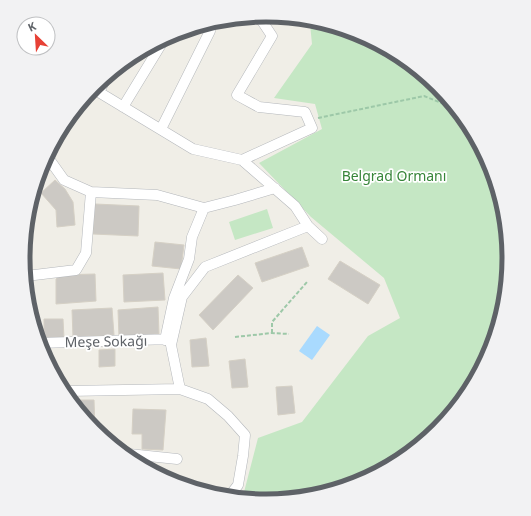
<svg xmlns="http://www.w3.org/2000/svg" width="531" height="516" font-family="'Noto Sans',sans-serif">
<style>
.green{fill:#c5e7c4}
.water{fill:#a9dafe}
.building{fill:#ccc9c4;stroke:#d5d0c5}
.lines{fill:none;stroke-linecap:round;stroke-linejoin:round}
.minor-casing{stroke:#b4b7bb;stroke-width:11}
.path{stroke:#9dc8a8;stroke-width:2;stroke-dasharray:4 2;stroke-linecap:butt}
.minor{stroke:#fff;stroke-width:10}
.labels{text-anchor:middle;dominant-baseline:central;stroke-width:3.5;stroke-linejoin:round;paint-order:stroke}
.park-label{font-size:14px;fill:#378539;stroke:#fff}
.street-label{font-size:14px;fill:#5e6267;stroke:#fff}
.rim{fill:none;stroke:#5e6267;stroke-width:5}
</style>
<rect width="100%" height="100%" fill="#f0eee7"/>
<path class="green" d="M310,24L359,34L437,86L490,165L508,258L490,351L437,430L358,483L265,501L243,496L258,438L302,422L368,336L400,318L384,278L311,217L259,163L322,129L315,104L274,98L312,44Z
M267,209L273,228L235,240L229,222Z"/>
<path class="water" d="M317,326L330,335L312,360L299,351Z"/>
<path class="building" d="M55,180L65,189L73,202L75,225L57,227L56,210L41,193Z
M95,204L139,206L138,236L93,234Z
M155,242L184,245L181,269L152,266Z
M302,247L309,266L262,282L255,263Z
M340,261L380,285L368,304L328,279Z
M163,273L165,300L124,302L123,275Z
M95,274L96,301L56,304V279L60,275Z
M238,275L253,288L213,330L199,315Z
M27,279H30L31,299Z
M158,307L159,334L119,337L118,310Z
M112,308L114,335L73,337L72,310Z
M44,319H63L64,338H44Z
M206,338L209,366L192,367L190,340Z
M115,349V366L99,367V350Z
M245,359L248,387L232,388L229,361Z
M292,386L295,413L278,415L276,387Z
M79,400H94L95,429H93L79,409Z
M133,409L166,410L163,450L142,449V434H132Z"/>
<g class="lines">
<g class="minor-casing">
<path id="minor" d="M92,88L193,149L242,160L295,206L308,226L322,239
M99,92L106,78
M123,107L165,38
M161,129L210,31
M48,155L49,159L64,180L91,192L157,195L204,208L235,200L275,188
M242,160L312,128L305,112L259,107L237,95L272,36L262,21L255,17
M26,276L76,270L86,253L91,192
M165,340L174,298L189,259L192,237L204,208
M39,343L171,339
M68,391L180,389
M129,454L177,459
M231,494L238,485L243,456L245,435L228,416L208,399L180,389L171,345L182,297L205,267L308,226"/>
</g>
<path class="path" d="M318,118L424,96L451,107
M272,333V322L307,282
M235,337L272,333L289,334"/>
<use href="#minor" class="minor"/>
</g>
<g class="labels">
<g class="park-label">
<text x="394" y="175">Belgrad Ormanı</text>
</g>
<g class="street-label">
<text transform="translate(106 341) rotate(-1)">Meşe Sokağı</text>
</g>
</g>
<path d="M0 0H531V516H0ZM30 258a236 236 0 1 1 472 0a236 236 0 1 1-472 0Z" fill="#f2f2f3" fill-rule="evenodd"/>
<path class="rim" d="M30 258a236 236 0 1 1 472 0a236 236 0 1 1-472 0Z"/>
<g transform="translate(36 36) rotate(335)"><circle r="19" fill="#ffffff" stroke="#bfc0c2"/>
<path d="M0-3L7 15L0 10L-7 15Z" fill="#e74136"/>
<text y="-6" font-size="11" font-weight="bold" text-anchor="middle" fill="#5e6267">K</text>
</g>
</svg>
